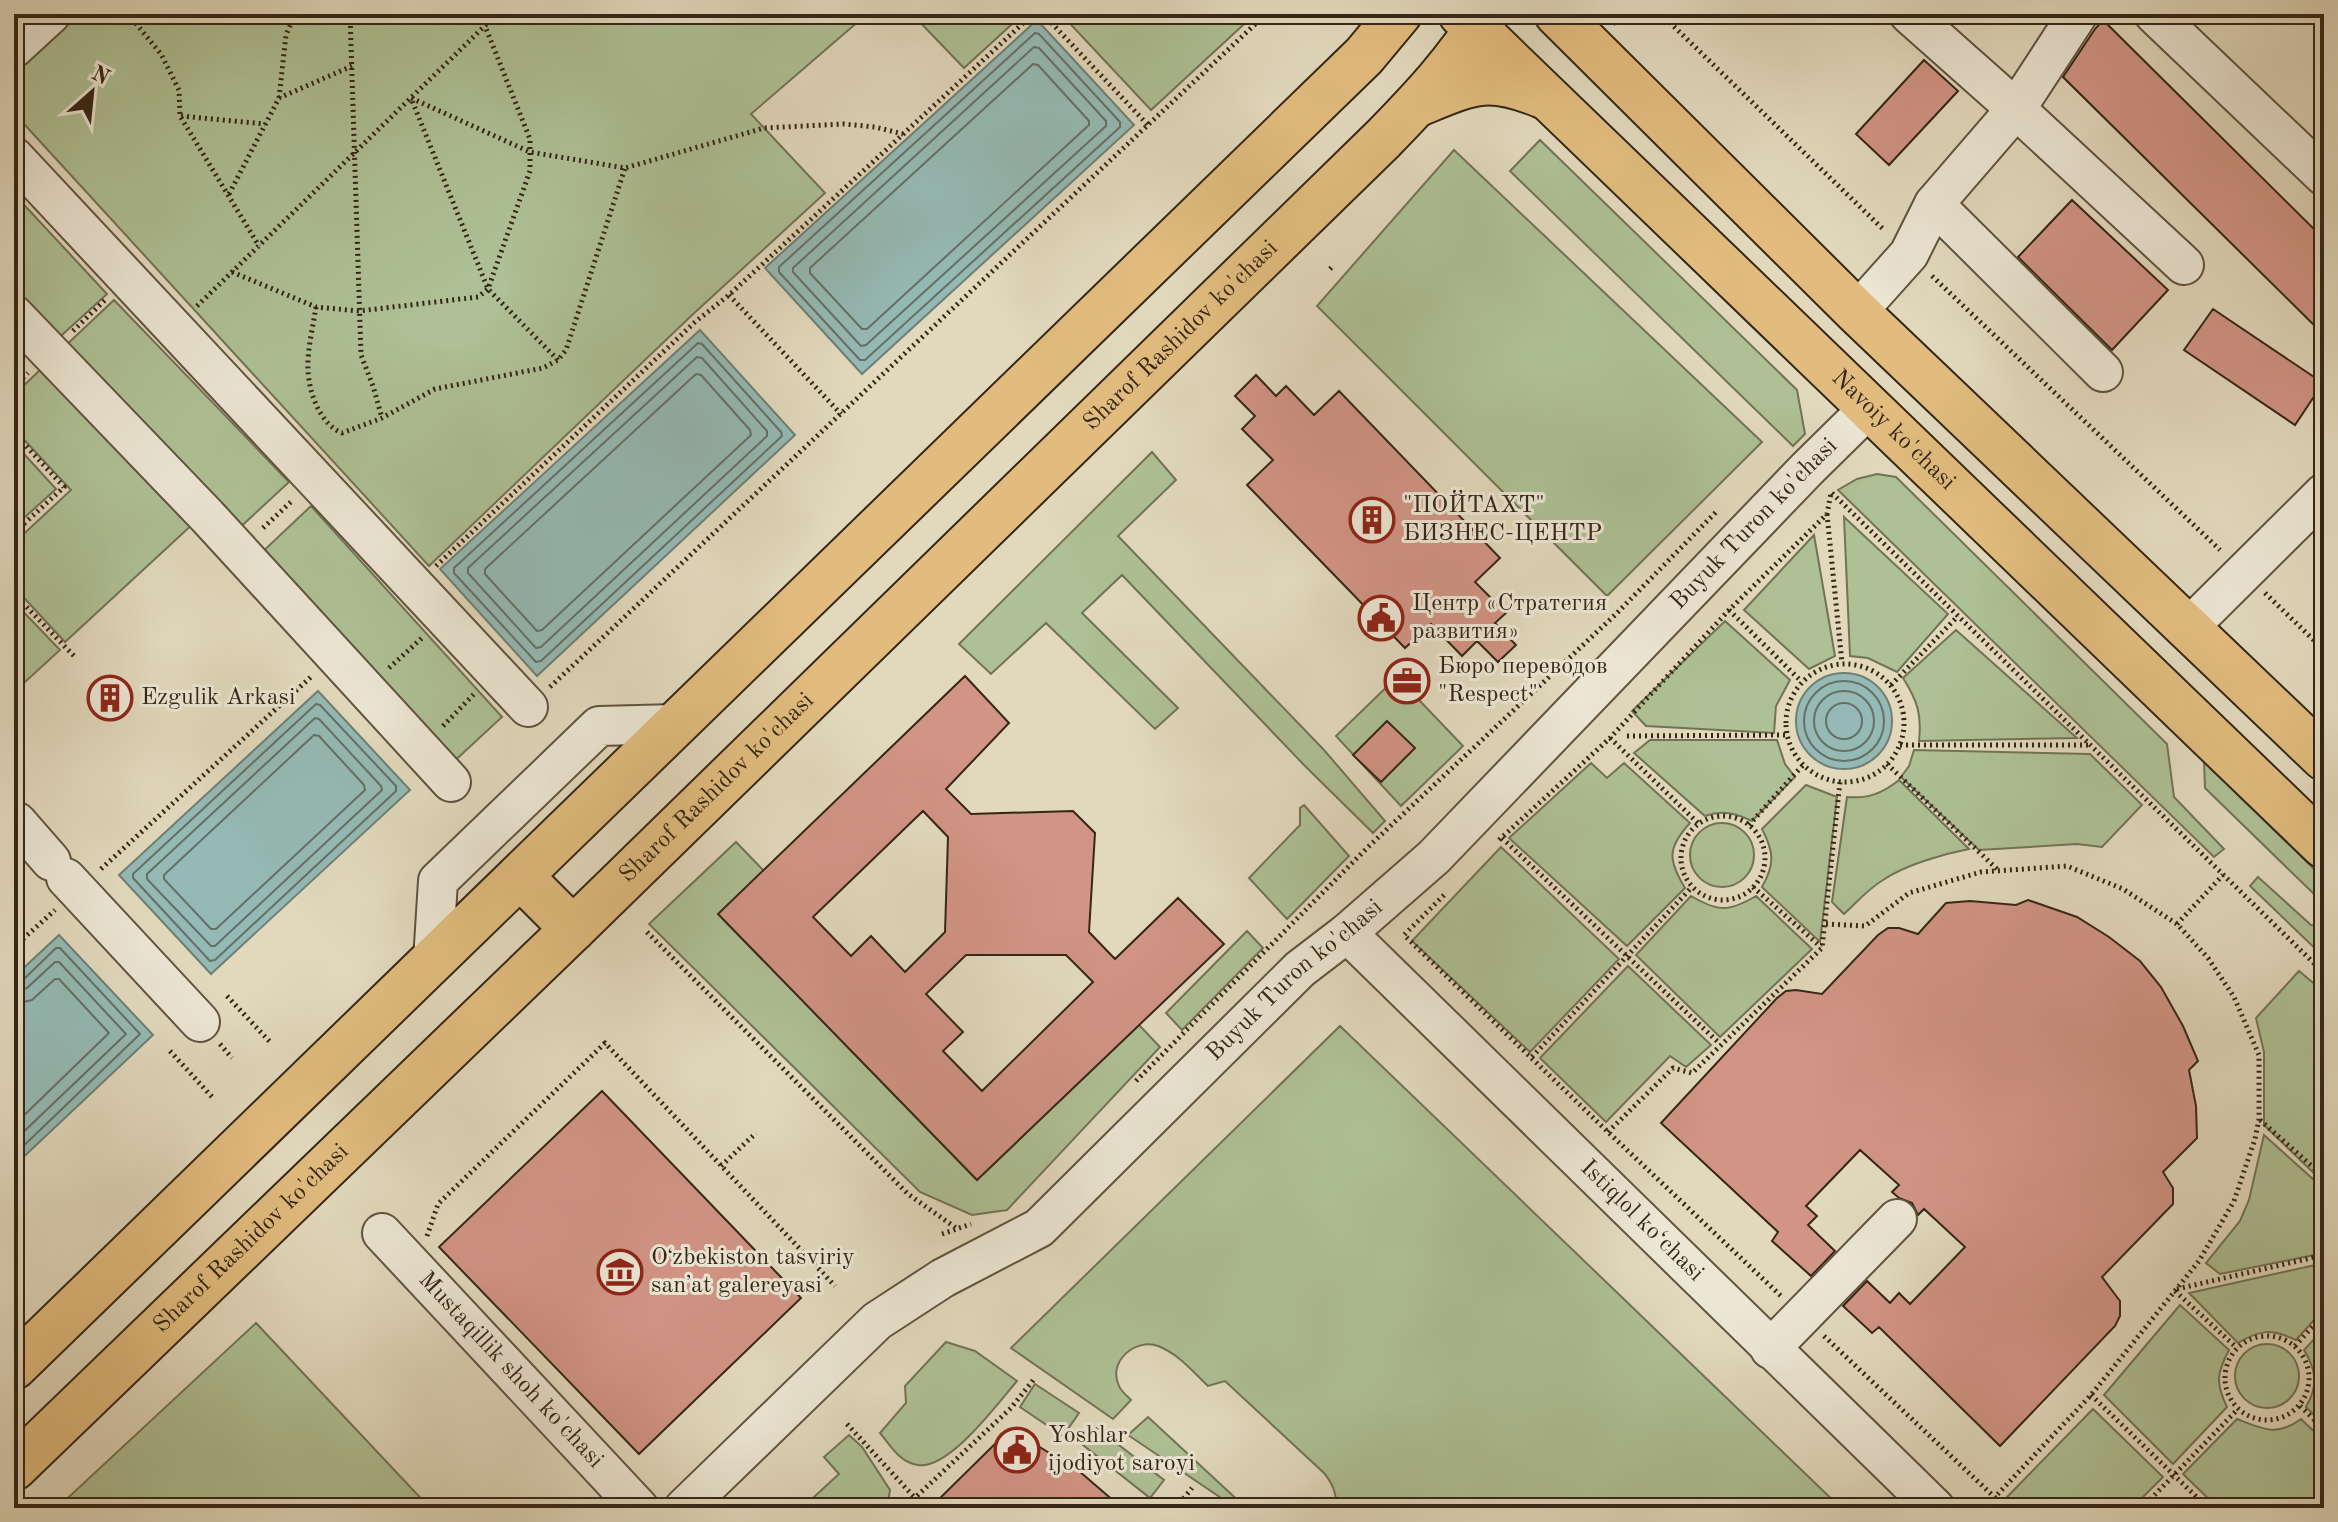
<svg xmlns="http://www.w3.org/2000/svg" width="2338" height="1522" font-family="'Old Standard TT',serif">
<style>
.green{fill:#aec095;stroke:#727356;stroke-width:2}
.water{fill:#95bab5;stroke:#6f7f75;stroke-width:2}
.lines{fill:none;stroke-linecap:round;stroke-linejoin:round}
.shore{stroke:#657066;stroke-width:2}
.building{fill:#d19485;stroke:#352616;stroke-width:2;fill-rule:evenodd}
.minor-casing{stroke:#605340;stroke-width:42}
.major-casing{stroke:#352616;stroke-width:48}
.path{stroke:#352616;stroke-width:5;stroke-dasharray:2 4;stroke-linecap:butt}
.minor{stroke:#ece6d4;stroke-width:38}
.major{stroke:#e1bc7e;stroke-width:44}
.labels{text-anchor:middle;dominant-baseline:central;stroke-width:6;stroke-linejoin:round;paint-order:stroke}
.street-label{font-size:24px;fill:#352616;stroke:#ece6d4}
.poi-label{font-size:24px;fill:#352616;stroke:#ece6d4;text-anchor:start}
</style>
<rect width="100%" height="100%" fill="#e2d9bd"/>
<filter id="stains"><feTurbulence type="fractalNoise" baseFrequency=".0025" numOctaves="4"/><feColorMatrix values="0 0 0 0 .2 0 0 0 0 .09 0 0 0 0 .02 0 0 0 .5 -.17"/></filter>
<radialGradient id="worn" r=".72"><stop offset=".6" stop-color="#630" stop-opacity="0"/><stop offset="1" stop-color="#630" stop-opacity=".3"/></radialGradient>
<path class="green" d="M66,14H867L751,114L825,193L690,317L429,566L14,113V62Z
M912,14H1023L964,68Z
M1061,14H1255L1151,110Z
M1540,140L1797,390L1805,434L1793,446L1510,171Z
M1454,150L1762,442L1607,596L1317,306Z
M14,194L107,294L52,344L14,303Z
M114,300L289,482L235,532L61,350Z
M41,369L195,522L65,642L14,587V543L71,490L14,429V395Z
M14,443L56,489L14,527Z
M1152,452L1176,480L1118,536L1324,750L1385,821L1373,833L1305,766L1122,575L1082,613L1178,708L1155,729L1046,623L991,674L959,644Z
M1877,474L1896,477L2167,744L2174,797L2224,849L2214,857L1838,490L1857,479Z
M311,506L502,717L449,766L258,556Z
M1844,517L1948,614L1897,672L1868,658L1850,656Z
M1814,535L1835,656L1809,669L1744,610Z
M14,602L60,650L14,692Z
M1725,621L1790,680L1776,706L1774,733L1646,726L1632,711Z
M1956,630L2077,738L1919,741C1922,714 1917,700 1903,678Z
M1397,677L1463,746L1401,806L1336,736Z
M1650,740H1777L1785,764L1795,777L1752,821C1735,813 1723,810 1705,816L1634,753Z
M1914,750L2090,754L2142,805L2102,847L2077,844L1979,850L1901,777L1909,766Z
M2204,760L2324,879V895H2315L2205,788Z
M1591,763L1607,778L1624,763L1690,823C1667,848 1668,860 1685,888L1627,946L1509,838Z
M1899,780L1969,849C1943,854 1905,865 1883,880C1868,889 1856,903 1844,914L1832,902L1847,797C1868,799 1883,793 1899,780Z
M1806,785L1837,797L1820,942L1762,887C1775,864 1774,852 1762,829Z
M1304,805L1349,856L1287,919L1249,878L1300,825V808Z
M1690 855a32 32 0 1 1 64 0a32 32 0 1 1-64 0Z
M736,842L764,871L719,915L977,1180L1139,1025L1160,1047L1007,1210L972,1215L920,1192L649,924Z
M1501,847L1619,959L1530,1052L1412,941Z
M2258,877L2311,925L2324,927V957L2250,886Z
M1691,896C1718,912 1729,912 1756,896L1812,949L1720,1037L1636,955Z
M1247,931L1263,948L1182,1030L1166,1013Z
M1628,966L1711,1045L1686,1067L1670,1056L1606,1122L1540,1058Z
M2299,971L2324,992V1183L2264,1125V1052L2256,1018Z
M1340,1026L1841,1508H1337C1336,1493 1333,1484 1324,1473L1225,1381L1208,1386C1193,1372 1179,1354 1158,1346C1136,1338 1107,1361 1119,1386C1121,1391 1127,1396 1131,1400L1113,1419L1011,1348Z
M2264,1135L2324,1189L2322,1241L2324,1253L2220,1274L2206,1263L2240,1221L2249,1200Z
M2324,1263V1309L2296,1340C2272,1329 2261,1329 2238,1343L2189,1293Z
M2180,1305L2229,1350C2217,1373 2215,1382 2227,1407L2173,1464L2104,1395Z
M256,1323L430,1508H57Z
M2324,1328V1425L2306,1407C2318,1386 2317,1371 2304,1350Z
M946,1342L975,1351L1017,1381C998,1403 949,1470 918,1465C900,1463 891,1446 880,1433L906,1403L905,1386Z
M2235 1376a32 32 0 1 1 64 0a32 32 0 1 1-64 0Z
M1035,1384L1079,1413L1063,1436L1020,1407Z
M2093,1409L2163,1477L2132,1508H2019L2007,1497Z
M1148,1417L1243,1505L1240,1508H1236L1128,1435Z
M2237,1419C2262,1429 2277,1437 2301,1419L2324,1441V1508H2218L2183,1474Z
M1097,1428L1164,1480L1150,1498L1083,1445Z
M849,1435L862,1447L890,1490L887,1508H802L839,1474L824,1457Z"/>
<path class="water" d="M1037,20L1134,125L862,374L765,268Z
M700,330L795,435L537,676L440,569Z
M1796 721a48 48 0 1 1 96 0a48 48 0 1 1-96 0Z
M318,691L410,790L211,974L119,875Z
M59,935L153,1035L14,1166V977Z"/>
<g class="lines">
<path class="shore" d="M1035,33L1039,34L1120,122V127L865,360H860L779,272V267Z
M1034,47L1039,48L1106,121V126L866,345L861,346L793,272V268Z
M1033,64L1038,65L1089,121V125L867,329H862L810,273V268Z
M698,343L702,344L781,432L782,436L541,661L536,662L454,573V568Z
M697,357L702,358L767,431V436L541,647L536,648L468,573V568Z
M696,374L701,375L750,430L751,435L542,630L537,631L485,574V569Z
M1804 721a40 40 0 1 1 80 0a40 40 0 1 1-80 0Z
M1814 721a30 30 0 1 1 60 0a30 30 0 1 1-60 0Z
M1826 721a18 18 0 1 1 36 0a18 18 0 1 1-36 0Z
M316,704L320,705L396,786V791L215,960L210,961L133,878V874Z
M315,718L319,719L381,786L382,790L215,946H211L147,879V874Z
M314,735L319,736L364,785L365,790L216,929H211L164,879V875Z
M14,982L23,980L56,948H60L140,1034L14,1155
M14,992L27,988L55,962H59L126,1034L14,1141
M14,1004L32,1000L55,979H59L109,1033L14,1125"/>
</g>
<path class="building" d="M2103,20L2324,239V335L2063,77L2095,29Z
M1924,60L1958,91L1889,165L1856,134Z
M2072,200L2168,290L2112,350L2018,257Z
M2213,309L2323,383L2295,425L2184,350Z
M1256,375L1276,396L1286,386L1314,415L1339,391L1500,558L1475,582L1506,613L1495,623L1516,645L1498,662L1477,641L1462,656L1431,624L1405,648L1247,485L1273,460L1242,429L1255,416L1235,396Z
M965,676L1009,723L946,789L971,814L1073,811L1095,833L1089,932L1115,959L1178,898L1224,944L977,1180L718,914ZM923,811L948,837L945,932L905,972L871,936L851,956L813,917ZM966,955H1066L1093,982L982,1091L943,1051L963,1032L926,994Z
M1387,721L1415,748L1381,782L1353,755Z
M2028,900L2077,917L2109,937L2140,961L2161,987L2183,1026L2198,1061L2189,1070L2196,1106L2197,1138L2163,1172L2173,1188V1204L2102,1277L2120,1301V1316L2115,1326L2000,1446L1879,1327L1872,1333L1843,1306L1867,1281L1890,1303L1899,1293L1910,1304L1965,1247L1924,1209L1918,1215L1912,1203L1899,1198L1892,1192L1899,1185L1860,1150L1806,1206L1817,1216L1808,1225L1835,1251L1811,1276L1772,1241L1778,1232L1661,1123L1777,998L1786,991L1796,990L1822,994L1878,935L1888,928H1899L1918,934L1946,903L1970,901L2016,905Z
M602,1091L801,1298L639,1454L439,1247Z
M1010,1429L1079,1471L1122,1508H930Z"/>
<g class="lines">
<g class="minor-casing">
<g id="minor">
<path d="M1909,14L2016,109L2184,265"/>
<path d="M2154,14L2324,176"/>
<path d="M14,48L51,14"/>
<path d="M14,157L528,707"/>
<path d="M1934,204L2103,372"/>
<path d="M1857,312L1909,254L1934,204L2016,109L2078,14"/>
<path d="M14,315L207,516L451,782"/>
<path d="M2188,628L2324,493"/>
<path d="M17,822L51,861"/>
<path d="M66,878L200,1022"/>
<path id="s1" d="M1347,933L1935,1508"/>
<path d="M433,961L438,881L599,726L676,724"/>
<path id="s2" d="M382,1233L639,1508"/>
<path d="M1770,1349L1897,1219"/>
<path id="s3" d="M684,1508L877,1321L943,1278L1039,1228L1300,969L1347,933L1434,857L1807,469L1869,408"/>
</g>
</g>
<g class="major-casing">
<g id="major">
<path id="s4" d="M1461,14L2324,846"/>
<path d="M1557,14L1857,312L2324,758"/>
<path d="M1418,104C1472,82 1487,73 1543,96"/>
<path d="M520,876L573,929"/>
<path d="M14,1367L1364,56L1399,14"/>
<path id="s5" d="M14,1468L573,929L1383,139C1420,101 1459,60 1486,14"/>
</g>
</g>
<path class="path" d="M128,14L161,54L179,90L180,116L259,246
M350,14L361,355L373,386L382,418
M1043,14L1148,125
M1661,14L1884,230
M1613,24L1624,14
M279,98L286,35L295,14
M181,116L265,124
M229,194L279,98L352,66
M1330,269L1332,267
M232,272L316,307L359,311L478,297L488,289L530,171V139L485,26
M1932,276L2220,550
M729,295L841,414
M197,306L497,14
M316,307C313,327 307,350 308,370C309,393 320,424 342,433L382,418L435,389L543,368L558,360L566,350L625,168
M73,331L106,299
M558,360L488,289L411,98L530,152L625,168L764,128L844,124L875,127L903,134
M14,386L28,373
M14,433L64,487L14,533
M1832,493L2324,973
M1827,514L1842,663
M263,528L293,500
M436,566L695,322L729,295L1033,14
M2265,593L2324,650
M14,594L74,656
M1729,610L1801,681
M1786 723a59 59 0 1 1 118 0a59 59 0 1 1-118 0Z
M389,668L423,637
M1891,685L1958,616
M550,687L1266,14
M443,726L475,693
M1627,736L1786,735
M1610,738L1698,823
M1900,745H2090
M1887,764L1999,871
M1681 858a42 42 0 1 1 84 0a42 42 0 1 1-84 0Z
M1749,825L1803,765
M1502,838L1720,1044
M1499,840L1610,738L1729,610L1827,514L1831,493
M101,869L312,676
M1753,887L1821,947
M1444,895L1404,935L1608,1132L1781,1296
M1826,924L1865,926L1909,893L1981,872L2067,866L2123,889L2177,924L2208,958L2234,997L2259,1055V1119L2255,1139L2234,1201L2199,1261L2091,1395L1995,1497
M2177,924L2223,875
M647,932L908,1194L956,1228
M14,947L55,910
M227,996L270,1042
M220,1044L232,1058
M170,1051L213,1098
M1532,1057L1692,887
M1136,1081L1367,848L1616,614L1717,511
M2260,1120L2324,1177
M1608,1132L1673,1068L1692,1073L1822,948L1840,782
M721,1166L756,1133
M942,1234L971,1224
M427,1236L438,1204L605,1043L835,1286
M2177,1289L2324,1255
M2175,1291L2237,1348
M2225 1378a42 42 0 1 1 84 0a42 42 0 1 1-84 0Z
M1824,1336L2006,1508
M2295,1346L2324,1314
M2091,1395L2208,1508
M2300,1406L2324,1429
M847,1424L915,1498
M904,1508L1011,1408L1035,1378
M1176,1508L1192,1488
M2142,1508L2238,1409"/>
<use href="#minor" class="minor"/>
<use href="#major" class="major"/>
</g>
<defs>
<g id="building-ring" transform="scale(2.3)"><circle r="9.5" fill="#ece6d4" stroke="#8f2418" stroke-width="1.5"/><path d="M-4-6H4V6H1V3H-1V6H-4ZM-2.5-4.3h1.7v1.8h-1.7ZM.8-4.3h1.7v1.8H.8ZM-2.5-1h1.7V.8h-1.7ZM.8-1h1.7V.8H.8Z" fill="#8f2418"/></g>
<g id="civic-ring" transform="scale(2.3)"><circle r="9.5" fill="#ece6d4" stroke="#8f2418" stroke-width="1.5"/><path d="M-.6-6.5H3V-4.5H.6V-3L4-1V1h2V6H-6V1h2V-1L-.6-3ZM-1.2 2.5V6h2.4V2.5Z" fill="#8f2418"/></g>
<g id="office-ring" transform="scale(2.3)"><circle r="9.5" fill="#ece6d4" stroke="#8f2418" stroke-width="1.5"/><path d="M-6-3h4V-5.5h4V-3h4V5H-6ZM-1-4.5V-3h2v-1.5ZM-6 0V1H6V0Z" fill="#8f2418"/></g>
<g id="museum-ring" transform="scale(2.3)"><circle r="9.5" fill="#ece6d4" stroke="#8f2418" stroke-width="1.5"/><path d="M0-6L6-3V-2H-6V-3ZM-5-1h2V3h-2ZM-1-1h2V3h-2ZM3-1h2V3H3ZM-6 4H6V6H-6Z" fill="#8f2418"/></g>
</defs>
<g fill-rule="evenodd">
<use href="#building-ring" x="1372" y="520"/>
<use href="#civic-ring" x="1381" y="618"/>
<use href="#office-ring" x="1407" y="681"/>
<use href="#building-ring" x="110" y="698"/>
<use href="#museum-ring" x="620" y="1272"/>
<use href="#civic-ring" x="1017" y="1450"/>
</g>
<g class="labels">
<g class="street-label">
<text stroke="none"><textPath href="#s5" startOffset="1626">Sharof Rashidov ko'chasi</textPath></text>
<text stroke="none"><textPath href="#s4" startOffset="600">Navoiy ko'chasi</textPath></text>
<text stroke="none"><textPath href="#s3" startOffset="1460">Buyuk Turon ko'chasi</textPath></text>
<text stroke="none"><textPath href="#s5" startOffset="978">Sharof Rashidov ko'chasi</textPath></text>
<text stroke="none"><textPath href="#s3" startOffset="812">Buyuk Turon ko'chasi</textPath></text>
<text stroke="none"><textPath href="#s1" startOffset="412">Istiqlol ko‘chasi</textPath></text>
<text stroke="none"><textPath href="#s5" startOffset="330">Sharof Rashidov ko'chasi</textPath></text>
<text stroke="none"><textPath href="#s2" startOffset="188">Mustaqillik shoh ko'chasi</textPath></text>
</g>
<g class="poi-label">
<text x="1403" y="506">"ПОЙТАХТ"<tspan x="1403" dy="28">БИЗНЕС-ЦЕНТР</tspan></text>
<text x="1412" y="604">Центр «Стратегия<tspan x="1412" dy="28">развития»</tspan></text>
<text x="1438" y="667">Бюро переводов<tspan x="1438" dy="28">"Respect"</tspan></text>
<text x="141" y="698">Ezgulik Arkasi</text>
<text x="651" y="1258">Oʻzbekiston tasviriy<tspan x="651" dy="28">sanʼat galereyasi</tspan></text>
<text x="1048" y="1436">Yoshlar<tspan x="1048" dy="28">ijodiyot saroyi</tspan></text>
</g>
</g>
<rect width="2338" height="1522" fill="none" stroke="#e2d9bd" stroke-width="48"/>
<rect x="16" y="16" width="2306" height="1490" fill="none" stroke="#352616" stroke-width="4"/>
<rect x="24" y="24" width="2290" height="1474" fill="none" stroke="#352616" stroke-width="2"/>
<g transform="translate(92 92) rotate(27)" stroke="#ece6d4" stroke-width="6" paint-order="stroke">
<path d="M0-6L14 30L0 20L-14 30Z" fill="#352616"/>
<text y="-12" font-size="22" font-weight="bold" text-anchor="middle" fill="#352616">N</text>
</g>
<rect width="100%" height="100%" filter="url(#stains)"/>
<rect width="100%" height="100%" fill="url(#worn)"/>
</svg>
